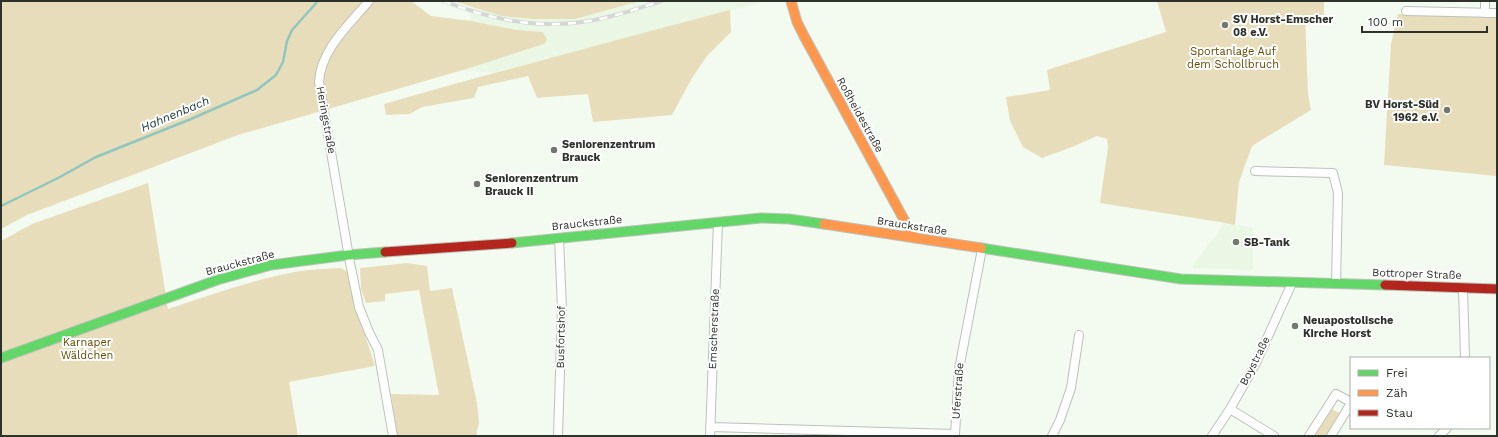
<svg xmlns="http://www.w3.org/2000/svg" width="1498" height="437" font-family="'Work Sans',sans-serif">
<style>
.built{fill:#e9f7e4}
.green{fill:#e7ddba}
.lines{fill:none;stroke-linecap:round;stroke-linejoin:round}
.stream{stroke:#8fc6bf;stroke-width:2.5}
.street-casing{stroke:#bcc2ba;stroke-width:10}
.fast-casing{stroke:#bcc2ba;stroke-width:11}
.slow-casing{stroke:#bcc2ba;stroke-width:11}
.jam-casing{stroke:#bcc2ba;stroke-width:11}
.street{stroke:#fdfefd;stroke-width:8}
.fast{stroke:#63d668;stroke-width:9}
.slow{stroke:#ff974d;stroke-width:9}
.jam{stroke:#b3261e;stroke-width:9}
.rail-casing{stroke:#d5d7d5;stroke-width:4}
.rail{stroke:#fff;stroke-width:2.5;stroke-dasharray:8;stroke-linecap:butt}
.poi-dot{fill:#727870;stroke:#fff;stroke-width:1.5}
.labels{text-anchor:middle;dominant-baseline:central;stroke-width:4;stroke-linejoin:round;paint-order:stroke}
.poi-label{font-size:11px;font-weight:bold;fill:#2d322b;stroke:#fff;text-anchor:start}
.park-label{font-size:11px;fill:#634a04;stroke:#fff}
.street-label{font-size:11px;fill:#2d322b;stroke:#fff}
.water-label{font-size:12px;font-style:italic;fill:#123735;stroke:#fff}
</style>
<rect width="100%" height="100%" fill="#f3fbf0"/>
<path class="built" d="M640,1H767L492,73L463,70L544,44L547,40L543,32L517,30L471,21L470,7L501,16L533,19H575Z
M1225,223L1253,228V270L1191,268Z"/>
<path class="green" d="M1,1H411L431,16L471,21L517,30L543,32L547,40L544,44L463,70L238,135L27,215L1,229Z
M453,1H640L575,19H533L501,16Z
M1157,1H1324V15H1305L1308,94L1311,110L1252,146L1239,182L1235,225L1220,222L1100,203L1108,147L1107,139L1097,136L1072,147L1042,158L1023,147L1010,121L1006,97L1050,90L1047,70L1166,32Z
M730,10L731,32L707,56L692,78L672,115L593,122L588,94L537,98L528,76L478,87L474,98L422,107L410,114L386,115L384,104C499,71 614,41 730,10Z
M1398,14L1497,16V176L1384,165L1391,44Z
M148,183L168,309C210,295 251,280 295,272C310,269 326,269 341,268L346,271L348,274L355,308L367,341L375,366L289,382L298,436H1V241L32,224Z
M407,263L427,266L430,291L452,288L477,403L479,423L476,436H397L391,394L439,395L419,290L385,294V301L366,303L361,289L360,268Z
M1332,409L1341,414L1326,436H1315Z"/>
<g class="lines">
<path class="stream" d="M1,206L58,178L96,157L191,119L257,90L276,75L283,62L287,41L292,30L318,1"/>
<g class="street-casing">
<path id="street" d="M369,1C349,25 321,49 319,82L350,263L359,307L369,332L378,350L393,436
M1485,1V13
M1406,11L1497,13
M1255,171L1333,173L1338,193L1336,284
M1463,288L1465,358
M1230,409L1274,436
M710,427L955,434L959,369L982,249
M558,436L562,309L559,238
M710,436L718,222
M1052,436L1060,420L1071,388L1079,335
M1212,436L1230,409L1255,365L1292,283
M1309,436L1336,394L1351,402
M1331,436L1351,403
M1439,436L1447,428"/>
</g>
<g class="fast-casing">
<path id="fast" d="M512,243L761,218L789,219L824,224
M981,248L1181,279L1385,285
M1,358L217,280L271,265L348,255L385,252"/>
</g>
<g class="slow-casing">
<path id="slow" d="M791,1L797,22L804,36L914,238
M824,224L981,248"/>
</g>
<g class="jam-casing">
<path id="jam" d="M385,252L512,243
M1385,285L1497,289"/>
</g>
<use href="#street" class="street"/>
<use href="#fast" class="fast"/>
<use href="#slow" class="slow"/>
<use href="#jam" class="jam"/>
<g class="rail-casing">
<path id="rail" d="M443,1C501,23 551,32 612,16C629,12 645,6 662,1"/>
</g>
<use href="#rail" class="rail"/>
</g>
<g class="poi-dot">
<circle cx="1225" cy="25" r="4"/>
<circle cx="1447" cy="110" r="4"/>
<circle cx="554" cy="150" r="4"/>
<circle cx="477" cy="184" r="4"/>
<circle cx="1236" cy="242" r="4"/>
<circle cx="1295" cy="326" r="4"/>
</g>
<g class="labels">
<g class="poi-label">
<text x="1233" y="19">SV Horst-Emscher<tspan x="1233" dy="13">08 e.V.</tspan></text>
<text x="1439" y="104" text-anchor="end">BV Horst-Süd<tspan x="1439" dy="13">1962 e.V.</tspan></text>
<text x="562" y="144">Seniorenzentrum<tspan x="562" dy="13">Brauck</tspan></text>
<text x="485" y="178">Seniorenzentrum<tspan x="485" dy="13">Brauck II</tspan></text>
<text x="1244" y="242">SB-Tank</text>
<text x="1303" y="320">Neuapostolische<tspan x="1303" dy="13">Kirche Horst</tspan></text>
</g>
<g class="park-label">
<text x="1233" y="51">Sportanlage Auf<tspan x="1233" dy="13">dem Schollbruch</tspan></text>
<text x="87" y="342">Karnaper<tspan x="87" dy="13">Wäldchen</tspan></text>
</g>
<g class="street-label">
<text transform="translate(860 115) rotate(61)">Roßheidestraße</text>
<text transform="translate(326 120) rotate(80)">Heringstraße</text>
<text transform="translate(587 223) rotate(-6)">Brauckstraße</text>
<text transform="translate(912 226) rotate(9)">Brauckstraße</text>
<text transform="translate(240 263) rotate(-15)">Brauckstraße</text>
<text transform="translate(1417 274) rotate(2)">Bottroper Straße</text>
<text transform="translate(714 329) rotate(-88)">Emscherstraße</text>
<text transform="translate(561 337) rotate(-89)">Busfortshof</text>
<text transform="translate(1255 361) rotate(-63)">Boystraße</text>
<text transform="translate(958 391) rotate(-86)">Uferstraße</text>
</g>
<g class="water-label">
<text transform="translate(175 114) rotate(-23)">Hahnenbach</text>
</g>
</g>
<rect width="1498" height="437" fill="none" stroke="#2d322b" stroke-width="4"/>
<rect x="1350" y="357" width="140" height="72" fill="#ffffff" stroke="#abadaa"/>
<rect x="1358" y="370" width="20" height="6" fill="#63d668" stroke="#abadaa"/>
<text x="1386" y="377" font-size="12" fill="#2d322b">Frei</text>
<rect x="1358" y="390" width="20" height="6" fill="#ff974d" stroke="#abadaa"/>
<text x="1386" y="397" font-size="12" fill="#2d322b">Zäh</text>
<rect x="1358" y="410" width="20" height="6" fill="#b3261e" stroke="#abadaa"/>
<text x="1386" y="417" font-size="12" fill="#2d322b">Stau</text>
<path d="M1362 26v6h125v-6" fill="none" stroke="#2d322b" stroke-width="2"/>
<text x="1368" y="26" font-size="12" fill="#2d322b" stroke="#ffffff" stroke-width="3" paint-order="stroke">100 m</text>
</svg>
